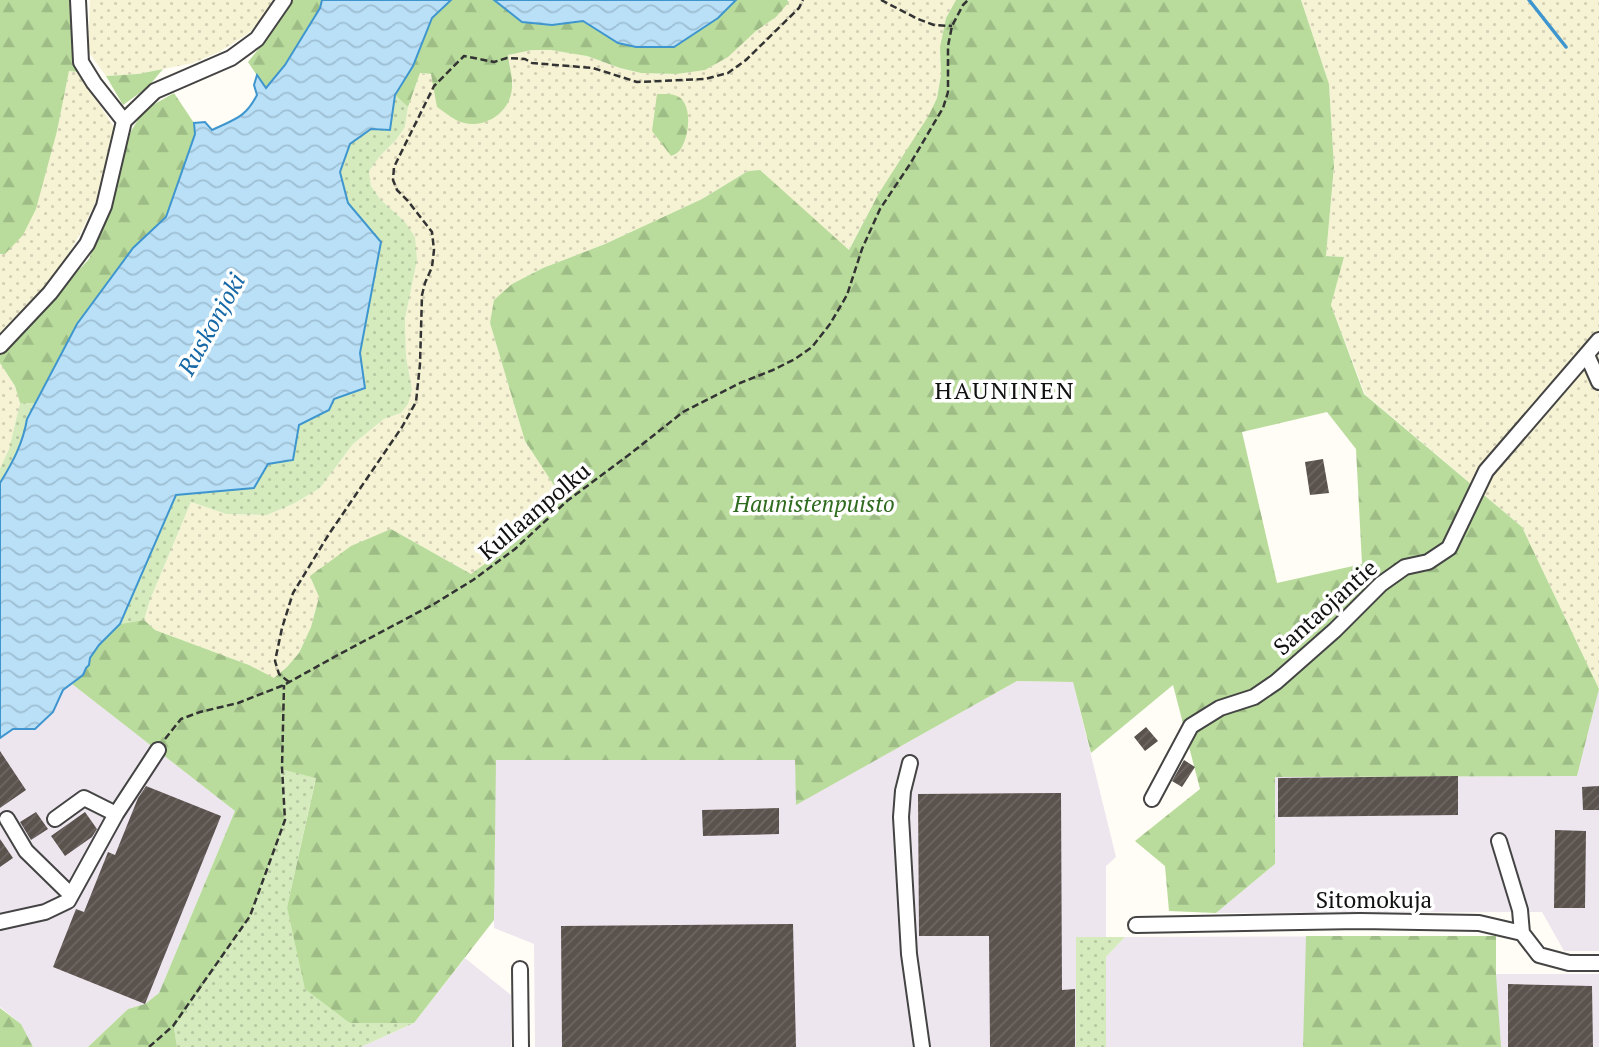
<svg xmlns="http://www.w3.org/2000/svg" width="1599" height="1047" font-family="'PT Serif',serif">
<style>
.industrial{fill:#eee6ef}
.farmland{fill:url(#farmland-dots)}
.grass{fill:url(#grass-dots)}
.forest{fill:url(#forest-firs);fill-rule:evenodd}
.water{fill:url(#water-waves);stroke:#3f96cf;stroke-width:2}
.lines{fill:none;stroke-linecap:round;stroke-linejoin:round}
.stream{stroke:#3f96cf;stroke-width:3.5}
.building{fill:url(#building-hatch)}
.minor-casing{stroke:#444;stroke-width:18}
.path{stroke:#333;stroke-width:2.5;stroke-dasharray:7 3.5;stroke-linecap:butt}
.minor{stroke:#fff;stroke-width:14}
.labels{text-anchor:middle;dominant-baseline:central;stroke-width:7;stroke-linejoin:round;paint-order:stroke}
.park-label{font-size:23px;font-style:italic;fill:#2f6b1f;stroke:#fff}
.street-label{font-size:23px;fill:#111;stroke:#fff}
.water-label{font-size:24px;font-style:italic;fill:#1768a6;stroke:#fff}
.neighbourhood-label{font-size:24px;letter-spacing:2px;fill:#111;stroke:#fff}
</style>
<defs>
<pattern id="farmland-dots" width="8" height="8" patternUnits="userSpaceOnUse" patternTransform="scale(1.75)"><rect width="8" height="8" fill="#f6f3d4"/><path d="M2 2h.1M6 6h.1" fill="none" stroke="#d2cfb5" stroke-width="1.8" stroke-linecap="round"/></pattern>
<pattern id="grass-dots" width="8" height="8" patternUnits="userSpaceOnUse" patternTransform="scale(1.75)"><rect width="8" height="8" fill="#d5ebbd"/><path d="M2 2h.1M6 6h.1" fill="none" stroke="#b6c8a1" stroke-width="1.8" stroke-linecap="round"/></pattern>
<pattern id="forest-firs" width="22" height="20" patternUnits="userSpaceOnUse" patternTransform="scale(1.75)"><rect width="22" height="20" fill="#b9dc9c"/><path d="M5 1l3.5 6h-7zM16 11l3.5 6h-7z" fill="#9ebc85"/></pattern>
<pattern id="water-waves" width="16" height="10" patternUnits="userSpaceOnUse" patternTransform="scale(1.75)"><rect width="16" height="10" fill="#b9e0f7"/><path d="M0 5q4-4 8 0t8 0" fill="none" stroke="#9ebfd3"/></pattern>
<pattern id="building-hatch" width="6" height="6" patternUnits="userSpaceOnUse" patternTransform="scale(1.75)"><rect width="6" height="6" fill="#5a524d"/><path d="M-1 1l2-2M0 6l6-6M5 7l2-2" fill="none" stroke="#6d6662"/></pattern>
</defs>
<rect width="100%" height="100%" fill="#fffdf5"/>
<path class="industrial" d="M1017,681L1073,682L1116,857L1106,866V937L1076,938V1047H535L534,944L494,928L495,760H795L797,804Z
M72,684L235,811L159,993L145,1004L128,1009L88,1047H33L21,1024L0,1007V738L13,729L53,712L63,690Z
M1599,688V951H1564L1542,912L1216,913L1275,864V777L1577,776Z
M1496,936V974H1599V1047H1106V957L1125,937Z
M465,958L511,995V1047H361L414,1023Z"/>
<path class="farmland" d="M90,0H275L277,2L249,33L219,52L193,63L138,74L106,76L88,51Z
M789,0H956L946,18L940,47L941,75L937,98L930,115L879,193L848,251L760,170L748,171L702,199L605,244L543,268L512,284L490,323L525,441L557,490L559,501L512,544L471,574L391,529L319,597L311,627L299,653L287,667L274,679L249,665L155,630L144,620L150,600L191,502L226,514L267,515L295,503L320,488L353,444L384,419L401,413L412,390L406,356L405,319L417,260L405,222L380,199L371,186L369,171L381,155L396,140L405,127L408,107L420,73L513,86L508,55L532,50H551L569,52L587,56L620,68L641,73L677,74L705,70L728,57L756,31L776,17Z
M1301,0H1599V689L1522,527L1365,394L1331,305L1344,257L1326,256L1334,166L1329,84Z
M69,71L78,72L116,130L96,201L81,232L68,255L36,297L0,336V254H6L57,131Z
M0,363L15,386L20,403L9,449L0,468Z"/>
<path class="grass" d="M395,95L408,107L405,127L396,140L381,155L369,171L371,186L380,199L405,222L415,237L417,260L405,319L406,356L412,390L408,404L401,413L384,419L353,444L320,488L295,503L267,515L226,514L191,502L150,600L144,620L120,624L176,495L254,488L268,464L293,460L299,425L329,410L334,399L365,388L360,353L381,242L348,203L340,172L350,144L371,129L390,130Z
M20,403H35L27,419L25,434L17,455L0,483V468L9,449Z
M279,769L316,777L287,907L350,1023H414L361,1047H177L174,1028L250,916L285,820Z
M1076,937H1125L1106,957V1047H1076Z"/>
<path class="forest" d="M0,0H73L78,72L69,71L57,131L36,209L23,235L5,254H0Z
M291,0H322L320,8L285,65L266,89L248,62L265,41Z
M451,0H494L522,22L552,25L583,21L618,43L718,18L736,0H787L789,2L776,17L756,31L728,57L705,70L677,74L641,73L620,68L587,56L551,50H532L508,55C509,65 513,77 512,88C510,115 480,132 456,120C449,116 443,111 437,107L431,74L420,73L408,107L395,95L413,66L432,18Z
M956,0H1301L1329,84L1334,166L1326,256L1344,257L1331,305L1364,394L1522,527L1599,689L1577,776L1275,777V864L1216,913L1169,911L1165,866L1135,841L1200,789L1173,685L1091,753L1073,682L1017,681L796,805L795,760H496L494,920L414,1023H350L305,989L287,907L316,778L280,769L285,820L250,916L174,1028L177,1047H88L128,1009L145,1004L159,993L235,811L72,684L83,675L86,668L89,665L90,658L99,645L120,624L144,620L155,630L249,665L274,678L287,667L299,653L311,627L319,597L310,576L351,546L391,529L471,574L512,544L559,501L557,490L525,441L490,323L494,300L512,284L543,268L605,244L702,199L748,171L760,170L849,250L879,193L929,115L937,98L941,75L940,47L946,18ZM1327,412L1356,449L1362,564L1277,583L1242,432Z
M163,69L148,87L123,105L106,76L138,74Z
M174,93L194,123L195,134L166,217L133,248L77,324L35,403H20L15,386L0,363V355L89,259L99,234L131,131L144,110Z
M657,94C664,94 673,93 679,97C693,106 689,138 680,150C678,153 674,155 671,156L652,131Z
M1306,936H1496V974L1501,1047H1303Z
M0,1008L21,1024L33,1047H0Z"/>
<path class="water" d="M322,0H451L432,18L413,66L395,95L390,130L371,129L350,144L340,172L348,203L381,242L360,353L365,388L334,399L329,410L299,425L293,460L268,464L254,488L176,495L120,624L99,645L90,658L89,665L86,668L83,675L63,690L53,712L35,729H13L0,738V483C13,462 23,443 27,419L77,324L133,248L166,217L195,134L194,123L205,122L212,130C235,119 245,118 257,95L254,85L257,75L266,88L285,65L320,8Z
M494,0H736L718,18L674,47H636L618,43L583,21L552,25L522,22Z"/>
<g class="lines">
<path class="stream" d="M1529,0L1566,47"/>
</g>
<path class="building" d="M1323,459L1329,493L1310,495L1305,462Z
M1146,727L1158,741L1145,751L1134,737Z
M0,751L26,790L0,808Z
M1184,760L1195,767L1182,787L1172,781Z
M1458,776V815L1278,817V778Z
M146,786L221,816L145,1004L53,967L76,909L84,912L108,852L115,855L138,798Z
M1599,786V810H1583L1582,787Z
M1061,793L1062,990L1075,989V1047H990L989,936H919L918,794Z
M779,808V834L703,836L702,810Z
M36,812L48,829L31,840L20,822Z
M85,812L97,829L92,837L65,856L51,836Z
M1555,830L1586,831L1585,908H1554Z
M0,839L13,858L0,867Z
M793,924L796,1047H562L561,926Z
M1508,984L1592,986L1593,1047H1508Z"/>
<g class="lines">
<g class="minor-casing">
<path id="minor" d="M78,0L81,62L94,83L124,121
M0,346L50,293L87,244L104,206L124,121L155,91L231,58L257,39L284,0
M1587,355L1599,382
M910,763L903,791L901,817L909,954L922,1047
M1152,799L1191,726L1220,708L1254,697L1276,682L1335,630L1381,584L1405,567L1428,562L1449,548L1486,471L1599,340
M7,819L26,851L71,895
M55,819L84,798L116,814
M1499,841L1520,910L1522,933
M0,922L45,912L68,901L116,814L158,750
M1136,925L1360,921L1479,923L1522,933L1539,955L1569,963H1599
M520,969L521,1047"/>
</g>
<path class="path" d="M881,0L918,19L934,25L952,26
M289,682L279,674L275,661L282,628L293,593L329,534L402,427L416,402L420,364L422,295L425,283L432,267L434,250L432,232L408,201L397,190L393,180L394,167L434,86L464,56L494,62L507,58L525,59L532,63L593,68L637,82L705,79L728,73L746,60L799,8L803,0
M165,739L181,719L200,712L238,703L284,685L336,656L434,604L473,580L515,549L567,501L630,454L683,412L740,383L773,370L795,359L812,347L830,324L847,295L862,249L880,209L910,164L943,108L948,92V46L952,26L963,5L968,0
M149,1047L173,1026L250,916L285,820L282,768L284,685"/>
<use href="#minor" class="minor"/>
</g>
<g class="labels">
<g class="park-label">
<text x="814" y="503">Haunistenpuisto</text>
</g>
<g class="street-label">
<text transform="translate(534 511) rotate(-40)">Kullaanpolku</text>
<text transform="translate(1325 607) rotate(-42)">Santaojantie</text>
<text x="1374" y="899">Sitomokuja</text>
</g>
<g class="water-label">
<text transform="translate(211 324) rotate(-61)">Ruskonjoki</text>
</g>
<g class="neighbourhood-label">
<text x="1005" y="390">HAUNINEN</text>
</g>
</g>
</svg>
